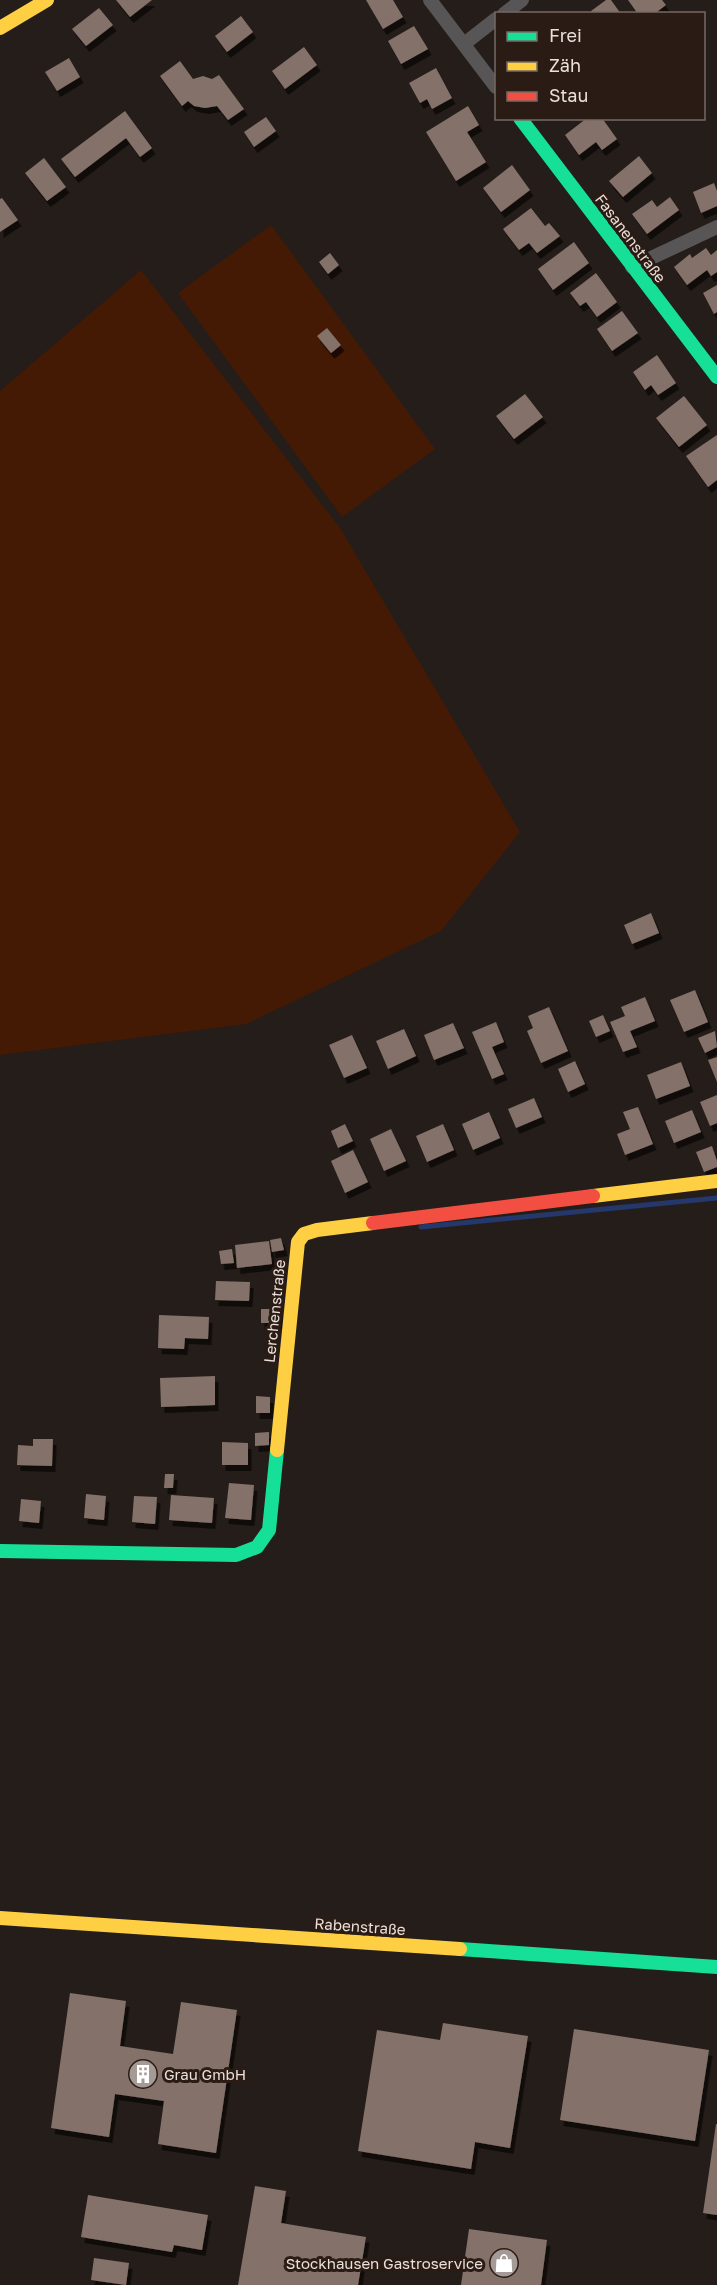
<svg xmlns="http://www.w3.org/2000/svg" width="717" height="2285" font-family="'Golos Text',sans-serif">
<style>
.green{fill:#451a04}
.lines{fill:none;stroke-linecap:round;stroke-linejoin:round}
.stream{stroke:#24386c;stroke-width:5}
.building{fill:#847169;filter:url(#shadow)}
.street{stroke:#575555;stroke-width:14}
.fast{stroke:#16e098;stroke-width:14}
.slow{stroke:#ffcf43;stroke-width:14}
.jam{stroke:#f24e42;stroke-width:14}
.labels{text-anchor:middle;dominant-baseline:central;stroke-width:6;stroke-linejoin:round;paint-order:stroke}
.street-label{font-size:15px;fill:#eadfda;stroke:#2a1b14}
.poi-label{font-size:15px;fill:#eadfda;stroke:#2a1b14;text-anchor:start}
</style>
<defs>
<filter id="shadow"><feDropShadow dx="3.5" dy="6" stdDeviation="0" flood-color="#0009"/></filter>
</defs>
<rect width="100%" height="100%" fill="#251d19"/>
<path class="green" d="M271,225L435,449L342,517L178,293Z
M141,270L340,528L520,832L441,931L246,1024L0,1055V391Z"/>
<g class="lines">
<path class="stream" d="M421,1227L717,1198"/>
</g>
<path class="building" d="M116,0H152L130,17Z
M366,0H393L403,17L383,29Z
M606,0H611L621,14H593L591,11Z
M628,0H662L666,5L654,14H638Z
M99,8L113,25L86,46L72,29Z
M241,16L253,32L227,52L215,36Z
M414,26L428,49L401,64L388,41Z
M304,47L317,65L285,89L272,71Z
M69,58L80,77L57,91L45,72Z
M180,61L193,79L203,76L212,79L219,75L244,109L228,120L217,106L205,108L194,106L188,101L182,106L160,76Z
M436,68L452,98L432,109L427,99L420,103L409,83Z
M468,106L479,125L467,132L486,162L456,181L426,132Z
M125,111L152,148L140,157L126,138L75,177L61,159Z
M266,117L276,131L254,147L244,132Z
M587,118H602L617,139L602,150L596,142L579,155L565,135Z
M639,156L652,173L623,197L609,181Z
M44,158L66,187L47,201L25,173Z
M512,165L530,190L501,212L483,188Z
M714,183L717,191V206L701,213L693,192Z
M670,197L679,210L647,234L632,214L652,200L657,207Z
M2,198L18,220L0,232V199Z
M531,208L545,226L549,223L560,236L537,253L529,243L519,250L503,229Z
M574,242L589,263L553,290L538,269Z
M706,248L711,255L717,250V272L711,276L707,270L687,285L674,267L690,254L692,258Z
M330,253L339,265L328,274L319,262Z
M596,273L617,302L597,317L586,302L580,306L570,293Z
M717,285V312L714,314L703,293Z
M622,311L638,333L612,351L597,329Z
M327,328L341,345L331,353L317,336Z
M657,355L676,383L658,395L651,385L645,390L633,372Z
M525,394L543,417L514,439L496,416Z
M684,396L707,425L679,447L656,418Z
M717,435V480L708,487L686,456Z
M651,913L659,933L632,944L624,925Z
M695,990L708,1022L684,1032L670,1000Z
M645,997L655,1021L630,1031L637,1047L623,1052L610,1022L625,1016L621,1007Z
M549,1007L568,1051L541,1063L527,1031L533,1028L528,1016Z
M603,1015L610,1031L596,1037L589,1021Z
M496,1022L504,1042L492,1047L504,1074L492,1079L472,1032Z
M453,1023L464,1048L434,1060L424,1035Z
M404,1029L416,1056L388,1069L376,1041Z
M715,1031L717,1047L705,1053L698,1038Z
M352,1035L367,1068L344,1078L329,1045Z
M717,1057V1082L708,1060Z
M575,1061L585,1084L568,1092L558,1069Z
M681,1062L690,1086L656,1099L647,1075Z
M717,1095V1123L710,1126L700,1102Z
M534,1098L542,1117L516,1128L508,1109Z
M638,1107L653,1144L625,1155L617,1134L630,1129L623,1112Z
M692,1110L701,1132L674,1143L665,1121Z
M489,1112L500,1138L473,1150L462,1124Z
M345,1124L353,1141L338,1148L331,1131Z
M443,1124L454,1150L427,1162L416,1136Z
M391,1129L406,1161L384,1171L370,1139Z
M712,1146L717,1161V1167L704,1172L696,1152Z
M353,1150L368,1182L345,1193L331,1161Z
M281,1238L284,1250L272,1252L270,1240Z
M269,1241L272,1264L237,1268L235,1245Z
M232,1249L234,1263L221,1264L219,1251Z
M216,1281L250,1282L249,1301L215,1300Z
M261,1309H279V1323H261Z
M159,1315L209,1317L208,1339L185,1338L184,1349L158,1348Z
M215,1376V1405L161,1407L160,1378Z
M256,1396L270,1397V1413H256Z
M269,1432V1445L255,1446V1433Z
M33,1439H53L52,1466L17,1465L18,1445L33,1446Z
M222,1442L248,1443V1465H222Z
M165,1474H174L173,1488H164Z
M229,1483L254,1485L251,1520L225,1518Z
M86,1494L106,1496L104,1520L84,1518Z
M171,1495L214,1498L212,1523L169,1520Z
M134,1496L157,1497L155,1524L132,1522Z
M21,1499L41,1501L39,1523L19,1521Z
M70,1993L126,2001L120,2046L173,2054L181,2002L237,2010L216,2153L158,2144L164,2101L115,2094L109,2137L51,2128Z
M443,2023L528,2036L510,2148L475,2142L471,2169L358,2151L377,2030L440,2040Z
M574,2029L709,2050L695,2141L560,2120Z
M716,2124H717V2215L703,2213Z
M255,2186L286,2191L281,2223L366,2237L358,2285H238Z
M88,2195L208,2215L202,2250L174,2245L172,2252L81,2237Z
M469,2229L547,2240L541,2285H461Z
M94,2258L129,2263L126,2285L91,2280Z"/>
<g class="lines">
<path class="street" d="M430,0L496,87
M504,14L522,0
M464,44L496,19
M632,267L717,227"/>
<path class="fast" d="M520,118L717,377
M0,1551L236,1555L257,1547L269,1530L277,1450
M460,1949L717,1967"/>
<path class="slow" d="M0,28L47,0
M593,1196L717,1181
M277,1450L298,1242L304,1234L317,1230L373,1223
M0,1918L460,1949"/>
<path class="jam" d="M373,1223L593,1196"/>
</g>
<defs>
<g id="building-disc" transform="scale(1.5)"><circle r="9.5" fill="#a59b96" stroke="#2a1b14"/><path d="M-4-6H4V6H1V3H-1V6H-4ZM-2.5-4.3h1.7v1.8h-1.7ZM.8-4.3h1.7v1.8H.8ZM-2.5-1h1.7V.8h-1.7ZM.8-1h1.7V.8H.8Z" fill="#fff"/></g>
<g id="shop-disc" transform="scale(1.5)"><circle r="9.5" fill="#a59b96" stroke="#2a1b14"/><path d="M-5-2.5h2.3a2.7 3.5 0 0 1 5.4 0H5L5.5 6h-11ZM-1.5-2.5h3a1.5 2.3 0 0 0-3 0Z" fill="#fff"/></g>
</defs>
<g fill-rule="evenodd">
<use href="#building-disc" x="143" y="2074"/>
<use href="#shop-disc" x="504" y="2263"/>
</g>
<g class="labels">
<g class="street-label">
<text transform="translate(631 238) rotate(53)">Fasanenstraße</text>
<text transform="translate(274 1311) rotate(-84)">Lerchenstraße</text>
<text transform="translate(360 1926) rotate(4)">Rabenstraße</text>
</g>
<g class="poi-label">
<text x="164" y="2074">Grau GmbH</text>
<text x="483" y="2263" text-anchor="end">Stockhausen Gastroservice</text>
</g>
</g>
<rect x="495" y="12" width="210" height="108" fill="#2a1b14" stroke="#776963" stroke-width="1.5"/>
<rect x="507" y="32" width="30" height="9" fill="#16e098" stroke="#776963" stroke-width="1.5"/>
<text x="549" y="42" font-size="18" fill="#eadfda">Frei</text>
<rect x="507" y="62" width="30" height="9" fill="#ffcf43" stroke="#776963" stroke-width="1.5"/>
<text x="549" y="72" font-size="18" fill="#eadfda">Zäh</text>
<rect x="507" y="92" width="30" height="9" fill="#f24e42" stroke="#776963" stroke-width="1.5"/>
<text x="549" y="102" font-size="18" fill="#eadfda">Stau</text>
</svg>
